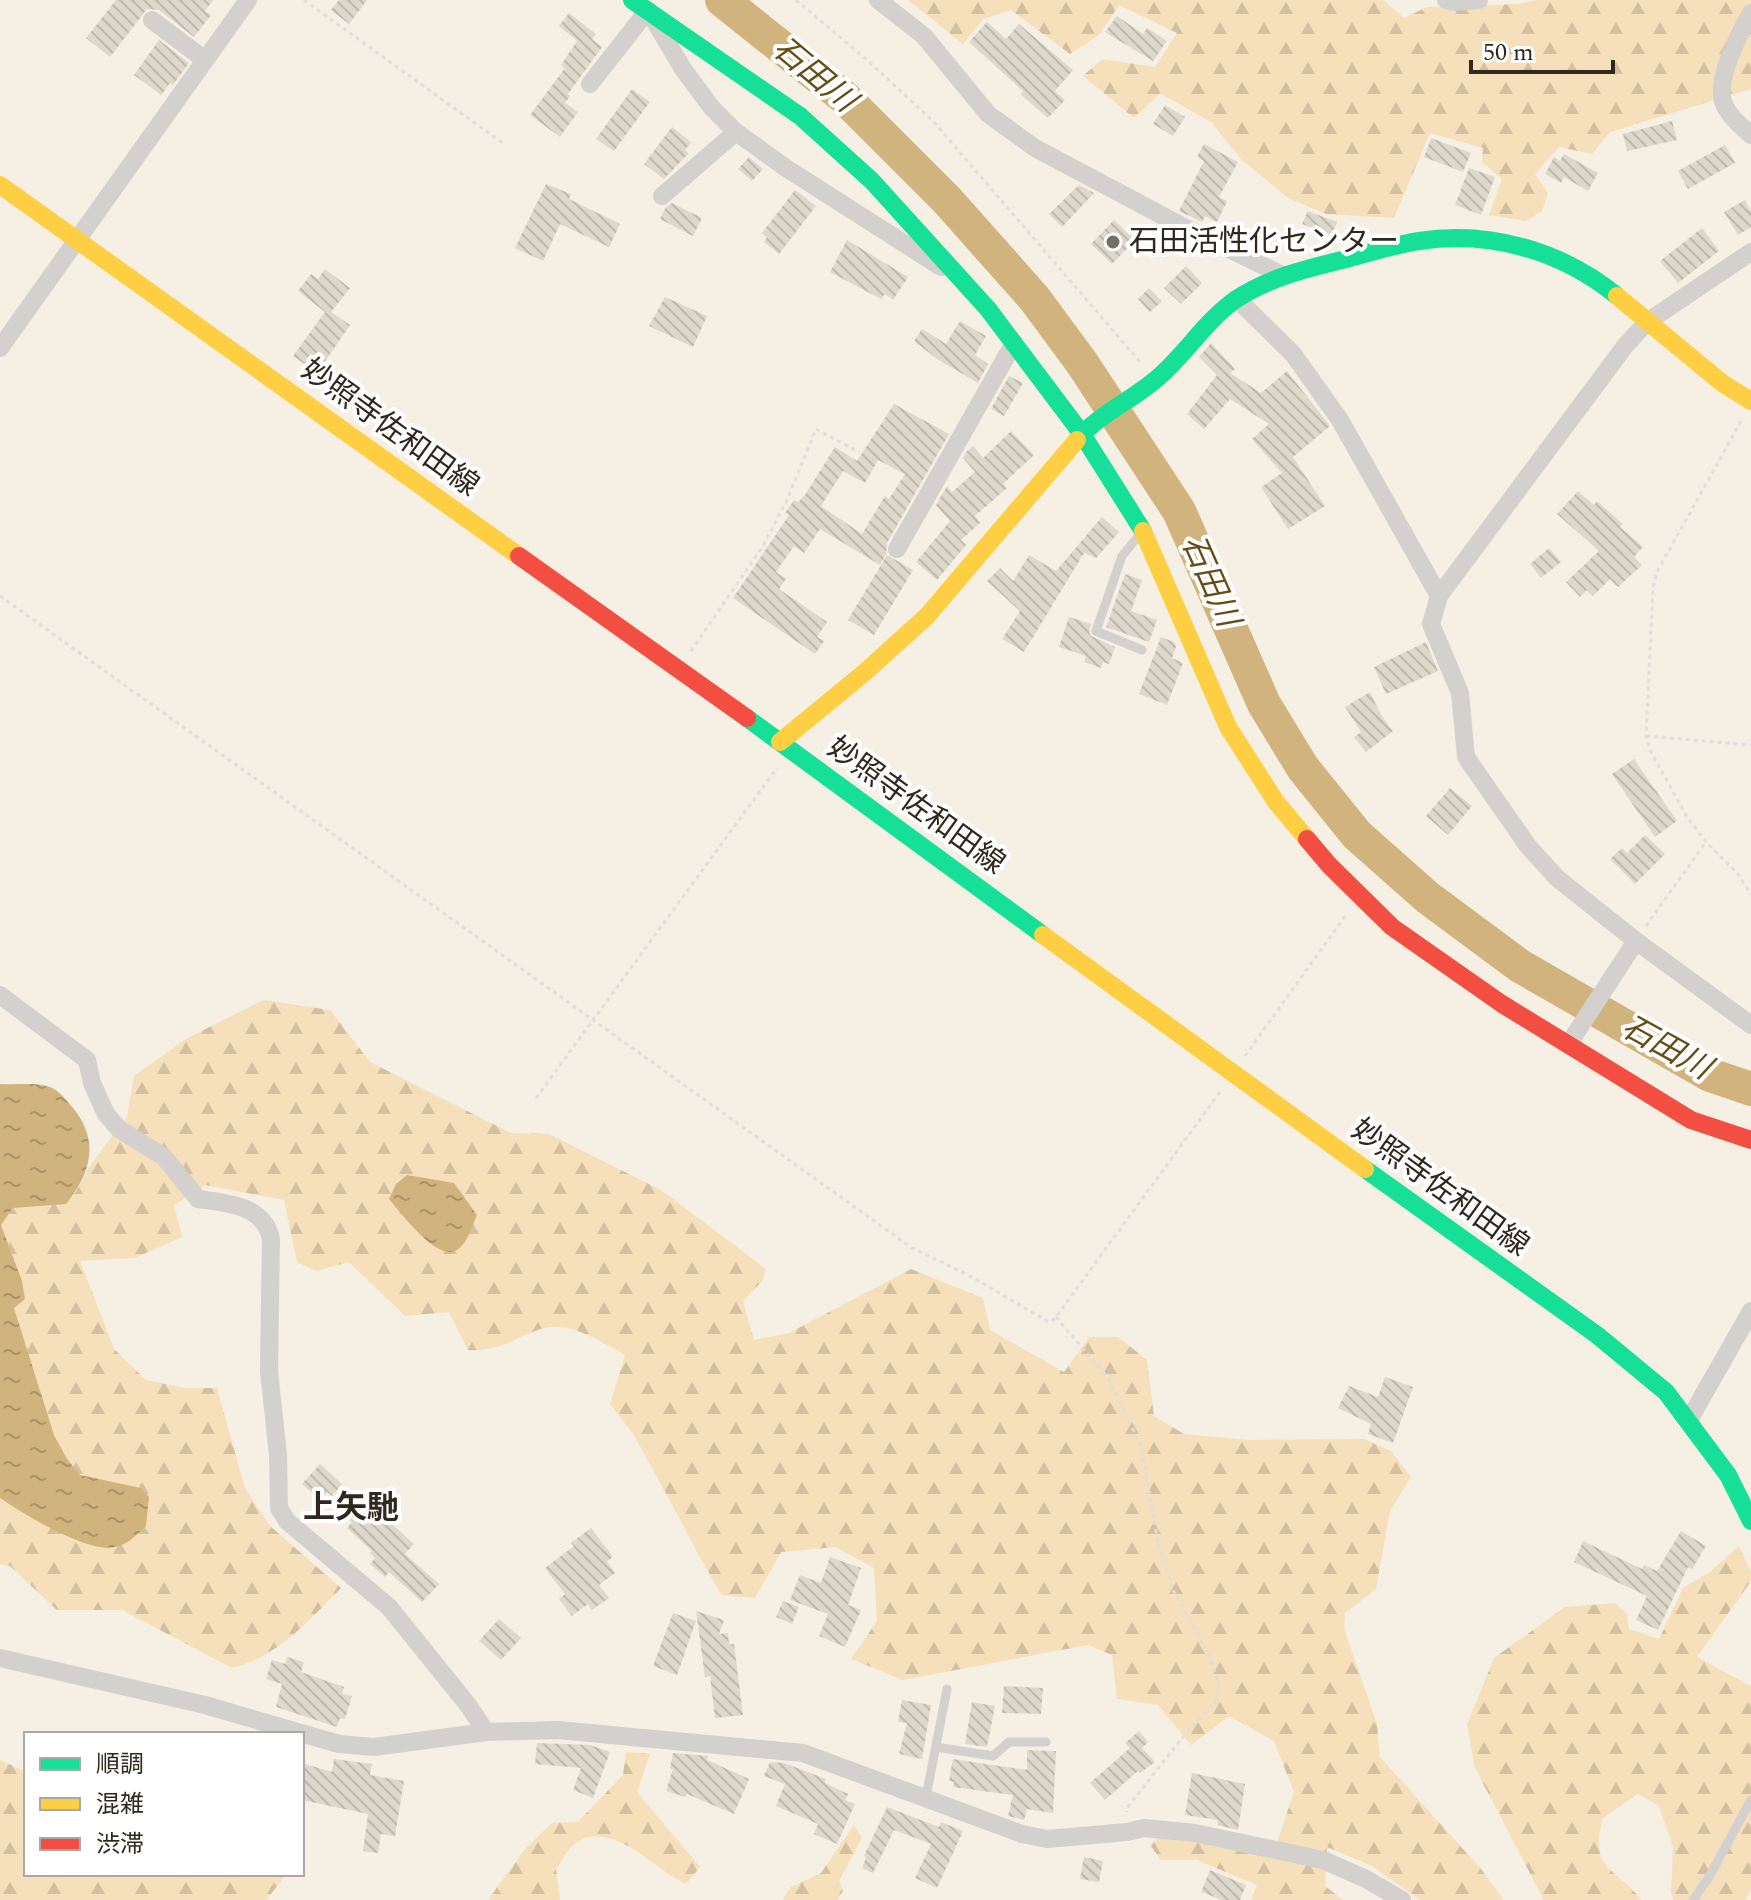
<svg xmlns="http://www.w3.org/2000/svg" width="1751" height="1900" font-family="Spectral,'Noto Sans JP',serif">
<style>
.forest{fill:url(#forest-firs)}
.water{fill:url(#water-ripples)}
.lines{fill:none;stroke-linecap:round;stroke-linejoin:round}
.river{stroke:#d1b37d;stroke-width:34}
.building{fill:url(#building-back-hatch);fill-rule:evenodd}
.path{stroke:#e0dedb;stroke-width:3;stroke-dasharray:4 4;stroke-linecap:butt}
.lane{stroke:#d3d0cd;stroke-width:9}
.street{stroke:#d3d0cd;stroke-width:18}
.fast{stroke:#16e098;stroke-width:18}
.slow{stroke:#ffcf43;stroke-width:18}
.jam{stroke:#f24e42;stroke-width:18}
.poi-dot{fill:#756e62;stroke:#fff;stroke-width:3}
.labels{text-anchor:middle;dominant-baseline:central;stroke-width:8;stroke-linejoin:round;paint-order:stroke}
.poi-label{font-size:30px;fill:#30281c;stroke:#fff;text-anchor:start}
.street-label{font-size:30px;fill:#30281c;stroke:#fff}
.water-label{font-size:32px;font-style:italic;fill:#684c15;stroke:#fff}
.neighbourhood-label{font-size:32px;font-weight:bold;fill:#30281c;stroke:#fff}
</style>
<defs>
<pattern id="forest-firs" width="22" height="20" patternUnits="userSpaceOnUse" patternTransform="scale(2)"><rect width="22" height="20" fill="#f6e0bb"/><path d="M5 1l3.5 6h-7zM16 11l3.5 6h-7z" fill="#d3c0a0"/></pattern>
<pattern id="water-ripples" width="26" height="14" patternUnits="userSpaceOnUse" patternTransform="scale(2)"><rect width="26" height="14" fill="#d1b37d"/><path d="M2 4q2-2 4 0t4 0M15 11q2-2 4 0t4 0" fill="none" stroke="#aa9266"/></pattern>
<pattern id="building-back-hatch" width="6" height="6" patternUnits="userSpaceOnUse" patternTransform="scale(2)"><rect width="6" height="6" fill="#ddd7cc"/><path d="M-1 5l2 2M0 0l6 6M5-1l2 2" fill="none" stroke="#beb9af"/></pattern>
</defs>
<rect width="100%" height="100%" fill="#f5efe4"/>
<path class="forest" d="M908,0H1383L1404,18L1427,7L1518,4L1537,0H1751V89L1610,132L1592,154L1559,147L1535,174L1548,193L1542,211L1526,221L1489,215L1502,179L1482,162L1483,148L1430,133L1394,218L1326,214L1288,198L1242,160L1211,122L1160,93L1134,118L1083,76L1102,59L1155,67L1177,33L1119,5L1100,34L1070,54L1011,10L983,19L963,44Z
M263,1000L330,1010L370,1062L511,1133L549,1134L661,1190L766,1269L763,1280L743,1301L754,1340L789,1333L911,1269L983,1298L990,1330L1064,1372L1089,1337H1118L1147,1360L1154,1416L1184,1434L1248,1440L1364,1439L1391,1451L1411,1477L1390,1511L1376,1589L1345,1613L1344,1629L1377,1724L1380,1757L1481,1869L1504,1900H1420L1372,1866L1327,1847L1325,1886L1343,1900H1251L1257,1885L1197,1860H1161L1150,1845L1159,1837L1215,1840L1273,1855L1294,1792L1274,1741L1229,1716L1191,1745L1158,1705L1117,1699L1112,1655L1088,1645L903,1680L851,1659L877,1621L874,1568L836,1547L781,1552L755,1598L721,1595L634,1435L610,1404L625,1355C604,1343 570,1321 545,1328C515,1336 502,1352 468,1350L449,1312L405,1316L349,1262L316,1271L297,1262L284,1200L205,1185L174,1205L182,1237L135,1258L80,1261L114,1349L146,1380L184,1388H217L245,1488L270,1526L341,1588C308,1621 279,1656 232,1668L122,1610H57L10,1566L0,1564V1498L7,1503L141,1488C129,1486 89,1481 80,1475C54,1459 24,1340 14,1307L25,1299L22,1282L1,1225L13,1208L37,1205L75,1193L89,1167L127,1116L134,1076L186,1039Z
M1739,1546L1751,1572V1581L1697,1657L1751,1686V1890L1745,1900H1674L1671,1893L1673,1847L1659,1806L1638,1794L1603,1818C1589,1871 1613,1865 1642,1900H1544L1475,1768L1467,1725L1494,1658L1565,1607L1615,1603L1627,1614L1629,1629L1659,1639L1683,1588L1711,1571Z
M626,1752L650,1754L637,1792L700,1867L686,1884C654,1870 612,1818 575,1843C568,1849 561,1861 556,1869L560,1900H488L525,1849L552,1823L578,1822L623,1775Z
M0,1760L26,1772V1874H287L266,1900H0Z
M854,1825L862,1838L839,1881L843,1891L837,1900H782L791,1887L821,1873Z"/>
<path class="water" d="M0,1084C15,1085 36,1082 50,1087C60,1091 66,1100 73,1108C100,1141 91,1173 66,1204L13,1208L1,1225L22,1281L25,1299L14,1308L54,1435L67,1459L80,1475L141,1488L149,1497L146,1526C136,1535 129,1544 115,1547C89,1554 23,1514 0,1498Z
M407,1175L454,1183L477,1215C472,1226 467,1246 455,1251C436,1260 401,1213 389,1199L396,1184Z"/>
<g class="lines">
<path class="river" d="M722,0L845,98L947,200L1034,298L1082,363L1179,511L1264,704L1303,768L1357,835L1427,897L1520,966L1710,1075L1751,1089"/>
</g>
<path class="building" d="M116,0H213L205,11L211,15L194,37L159,10L147,9L110,57L86,38Z
M339,0H367L349,24L331,10Z
M569,13L596,34L592,39L602,47L568,94L570,96L565,103L578,112L560,137L530,115L565,68L561,65L577,41L559,26Z
M1117,16L1143,34L1147,28L1167,41L1153,61L1105,32Z
M987,22L1006,39L1019,24L1073,70L1055,91L1065,100L1048,118L1020,94L1023,91L969,42Z
M159,40L189,63L173,85L170,83L161,95L134,75Z
M632,89L650,102L614,151L596,139Z
M1165,105L1185,117L1173,136L1153,124Z
M1672,121L1677,140L1627,151L1623,134Z
M672,127L691,142L685,150L689,153L664,179L644,164Z
M1431,138L1471,153L1463,172L1424,157Z
M1204,144L1238,162L1219,197L1227,201L1217,222L1205,216L1202,222L1179,211L1204,161L1197,157Z
M1725,145L1735,163L1688,189L1678,171Z
M1564,154L1598,173L1588,191L1564,177L1561,183L1545,174L1554,157L1560,161Z
M749,157L763,169L752,181L738,169Z
M1469,168L1495,177L1481,215L1455,205Z
M546,184L571,194L569,199L620,224L609,247L560,224L543,261L515,248Z
M1079,185L1094,193L1062,227L1049,214Z
M795,190L816,206L779,254L764,242L767,237L762,233Z
M1745,200L1751,211V227L1738,235L1724,212Z
M672,203L702,218L693,236L660,219L666,207Z
M1308,211L1337,222L1332,235L1302,224Z
M1114,220L1135,240L1112,264L1091,244Z
M1702,228L1719,251L1678,283L1660,261Z
M847,240L908,277L893,300L885,294L881,299L830,272Z
M1186,266L1202,283L1181,304L1164,288Z
M325,269L350,288L331,312L350,325L317,373L293,356L325,312L298,291L311,274L318,279Z
M1149,288L1162,301L1150,312L1138,299Z
M665,297L707,316L693,347L649,326Z
M960,321L986,336L975,355L988,364L978,383L937,359L914,341L922,329L946,344Z
M1211,343L1235,369L1230,373L1261,393L1287,371L1330,426L1293,457L1325,506L1288,529L1261,487L1282,473L1252,439L1269,424L1230,399L1204,429L1187,414L1217,375L1199,357Z
M1009,376L1023,383L1004,416L991,409Z
M894,404L949,434L887,543L886,554L880,565L820,529L804,553L794,546L776,572L786,579L779,589L827,622L817,637L824,641L815,654L733,598L789,515L785,513L794,500L798,502L805,495L835,447L857,461ZM878,460L905,474L889,499L885,496L862,534L821,506L843,471L865,483Z
M1011,431L1034,455L1003,484L1007,488L975,516L980,523L961,540L966,545L937,580L916,562L950,521L936,505L947,486L952,492L975,472L963,458L965,453L973,446L983,458Z
M1578,491L1594,505L1597,501L1623,524L1620,527L1643,547L1634,557L1642,565L1618,587L1610,579L1593,596L1587,590L1580,597L1566,582L1599,551L1557,514Z
M1102,517L1119,532L1096,558L1084,553L1024,652L1002,639L1020,611L987,581L1000,568L1013,581L1029,555L1056,571Z
M1549,548L1561,562L1541,578L1530,564Z
M887,555L913,570L874,635L848,620Z
M1125,574L1142,580L1131,611L1157,620L1149,642L1106,627Z
M1069,617L1091,624L1089,632L1091,636L1115,647L1109,664L1103,662L1101,668L1084,662L1086,656L1059,647Z
M1161,637L1174,642L1176,647L1172,658L1183,663L1167,705L1139,694Z
M1426,642L1438,671L1386,694L1374,667Z
M1370,692L1381,715L1393,731L1366,752L1354,737L1361,732L1345,707Z
M1634,759L1677,821L1655,837L1612,774Z
M1450,788L1472,806L1448,835L1426,816Z
M1645,835L1665,854L1635,884L1610,859L1622,848L1627,853Z
M1385,1377L1413,1387L1393,1443L1368,1434L1371,1424L1338,1408L1349,1386L1378,1397Z
M320,1464L342,1484L332,1496L327,1492L320,1500L302,1484Z
M367,1501L414,1544L405,1554L439,1584L422,1602L389,1572L385,1577L370,1564L375,1558L370,1553L372,1551L347,1528L352,1522L349,1520Z
M591,1528L613,1557L607,1561L615,1573L599,1585L609,1598L592,1610L588,1604L572,1616L559,1599L565,1594L545,1568L574,1546L571,1543Z
M1681,1531L1706,1546L1692,1569L1688,1567L1658,1630L1636,1620L1647,1596L1574,1562L1583,1541L1642,1569L1644,1565L1657,1571Z
M830,1557L861,1568L848,1605L861,1610L845,1647L819,1636L828,1614L790,1600L800,1575L821,1583Z
M783,1601L799,1607L792,1624L776,1617Z
M696,1611L724,1620L719,1634L728,1633L729,1644H734L743,1715L715,1718L710,1676L705,1677Z
M673,1613L696,1621L677,1675L653,1666Z
M499,1619L521,1638L501,1660L479,1641Z
M287,1657L304,1662L301,1672L344,1687L342,1694L352,1696L345,1719L340,1718L337,1727L276,1707L282,1684L266,1679L272,1660L285,1664Z
M1004,1686L1043,1688L1041,1714L1002,1713Z
M902,1700L931,1705L922,1759L899,1754L907,1723L898,1722Z
M972,1702L995,1706L987,1747L965,1744Z
M1139,1731L1148,1742L1142,1748L1155,1762L1140,1773L1138,1771L1105,1800L1090,1783L1130,1748L1125,1743Z
M537,1743L590,1745L610,1752L593,1798L573,1790L581,1768L535,1764Z
M1027,1750L1056,1751L1053,1813L1027,1809L1024,1820L1008,1816L1013,1795L953,1787L954,1782L949,1781L953,1759L1027,1770Z
M673,1753L708,1756L707,1760L749,1779L734,1814L687,1794L685,1797L666,1791L673,1769H670Z
M334,1759L372,1764L370,1775L404,1781L395,1836L381,1834L378,1853L363,1851L368,1814L302,1800V1763L332,1772Z
M770,1762L784,1763L826,1779L825,1783L848,1794L845,1800L855,1804L837,1844L814,1834L818,1824L776,1806L785,1784L764,1776Z
M1192,1773L1245,1784L1238,1830L1217,1825L1218,1820L1185,1815Z
M887,1807L939,1827L941,1822L963,1831L937,1888L915,1878L931,1844L894,1830L873,1873L862,1868L866,1858L864,1856Z
M1084,1857L1103,1861L1099,1882L1080,1879Z
M1210,1870L1246,1885L1240,1900H1222L1201,1892Z"/>
<g class="lines">
<path class="path" d="M304,0L504,144
M796,0L867,60L933,121L1140,362
M1741,421L1657,572L1653,588L1646,736L1651,752L1687,817L1706,842L1737,873L1751,894
M0,596L912,1248L972,1277L1047,1321L1051,1322L1056,1317L1220,1092
M691,651L763,546L786,502L816,429L859,452
M1646,736L1751,745
M1646,926L1706,842
M1245,1056L1345,916
M536,1098L777,768
M1056,1317L1108,1378L1141,1446L1159,1548L1173,1590L1209,1654L1219,1687L1216,1701L1186,1733L1127,1808V1812"/>
<path class="lane" d="M1141,533L1122,556L1096,631L1142,650
M936,1747L993,1756L1009,1742H1046
M926,1797L947,1689
M1693,1900L1709,1877L1751,1800"/>
<path class="street" d="M878,0L924,36L988,114L1035,148L1180,225L1282,275
M1446,0L1454,2L1479,0
M1751,13C1740,32 1716,78 1723,101C1727,115 1741,126 1751,135
M152,20L205,60
M590,84L648,10L683,69L712,108L736,132L786,168L941,267
M662,196L736,132
M1751,252L1647,322L1625,346L1439,596L1431,624L1460,693L1466,757L1528,846L1557,878L1636,941L1751,1025
M1237,299L1293,354L1340,420L1439,596
M0,348L248,0
M897,549L1014,343
M0,995L87,1060L92,1083L106,1114L119,1129L164,1157L198,1199C227,1203 264,1205 271,1239L269,1371L278,1455L279,1508L287,1521L389,1607L468,1705L486,1732
M1568,1045L1636,941
M1689,1420L1751,1311
M0,1658L205,1705L339,1744L374,1747L486,1732L558,1730L803,1753L1022,1834L1047,1839L1127,1832L1144,1828L1195,1833L1323,1860L1366,1879L1402,1900"/>
<path class="fast" d="M632,0L800,116L872,181L988,309L1082,434L1143,531
M1077,440C1097,416 1130,401 1154,381C1184,357 1203,323 1235,300C1268,278 1305,269 1342,260C1367,254 1393,245 1419,241C1490,230 1562,251 1617,296
M747,718L1043,935
M1365,1169L1597,1335L1666,1392L1728,1475L1751,1521"/>
<path class="slow" d="M0,185L519,556
M1617,296L1722,383L1751,401
M1143,531L1228,727L1276,802L1307,839
M780,742L864,673L927,616L1077,440
M1043,935L1365,1169"/>
<path class="jam" d="M519,556L747,718
M1307,839L1329,865L1392,927L1502,1004L1691,1120L1751,1140"/>
</g>
<circle class="poi-dot" cx="1113" cy="242" r="8"/>
<g class="labels">
<g class="poi-label">
<text x="1129" y="242">石田活性化センター</text>
</g>
<g class="street-label">
<text transform="translate(390 428) rotate(36)">妙照寺佐和田線</text>
<text transform="translate(916 806) rotate(36)">妙照寺佐和田線</text>
<text transform="translate(1440 1188) rotate(36)">妙照寺佐和田線</text>
</g>
<g class="water-label">
<text transform="translate(814 75) rotate(40)">石田川</text>
<text transform="translate(1210 581) rotate(66)">石田川</text>
<text transform="translate(1666 1048) rotate(29)">石田川</text>
</g>
<g class="neighbourhood-label">
<text x="351" y="1508">上矢馳</text>
</g>
</g>
<rect x="24" y="1732" width="280" height="144" fill="#ffffff" stroke="#aca9a4" stroke-width="2"/>
<rect x="40" y="1758" width="40" height="12" fill="#16e098" stroke="#aca9a4" stroke-width="2"/>
<text x="96" y="1772" font-size="24" fill="#30281c">順調</text>
<rect x="40" y="1798" width="40" height="12" fill="#ffcf43" stroke="#aca9a4" stroke-width="2"/>
<text x="96" y="1812" font-size="24" fill="#30281c">混雑</text>
<rect x="40" y="1838" width="40" height="12" fill="#f24e42" stroke="#aca9a4" stroke-width="2"/>
<text x="96" y="1852" font-size="24" fill="#30281c">渋滞</text>
<path d="M1471 60v12h142v-12" fill="none" stroke="#30281c" stroke-width="4"/>
<text x="1483" y="60" font-size="24" fill="#30281c" stroke="#ffffff" stroke-width="6" paint-order="stroke">50 m</text>
</svg>
